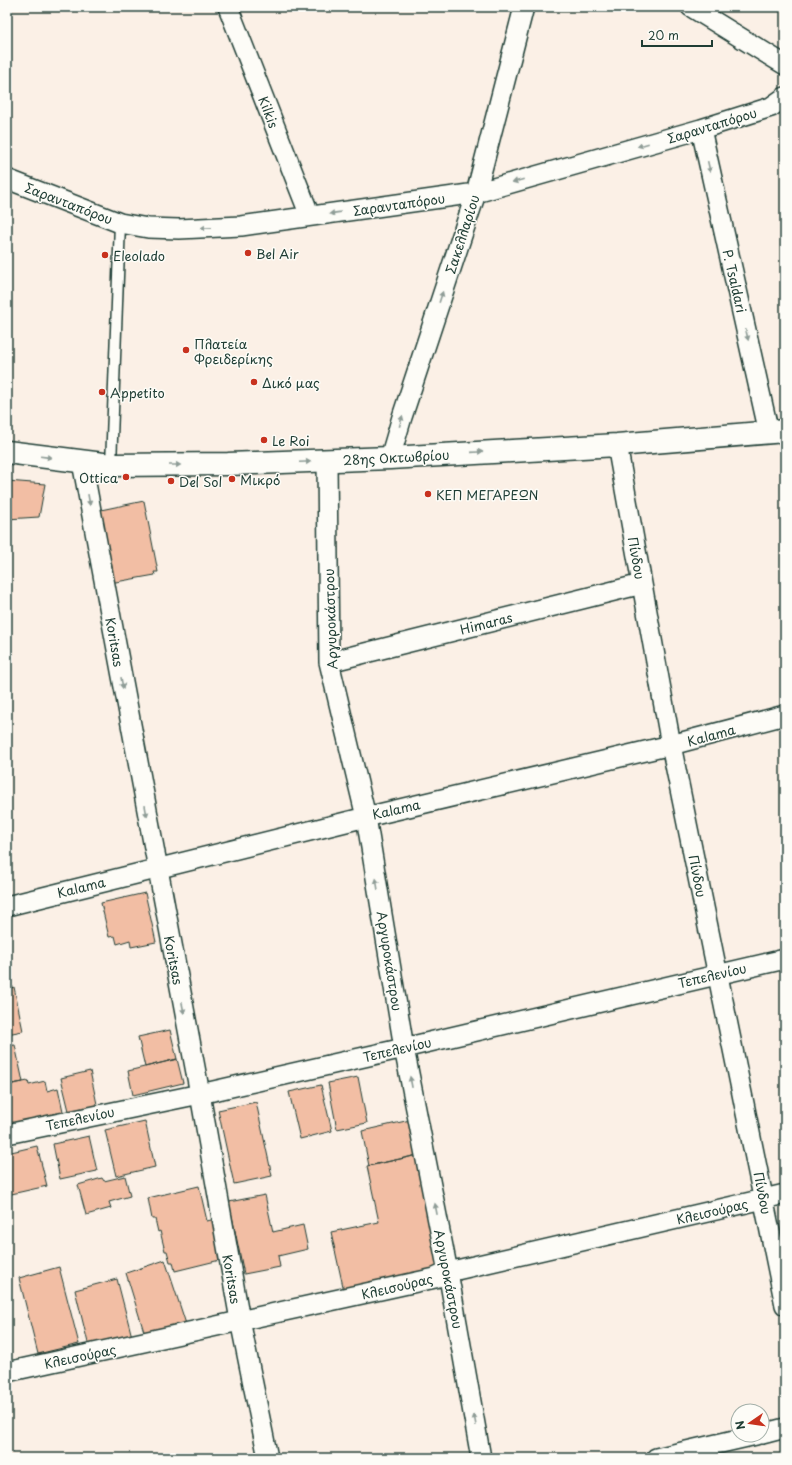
<svg xmlns="http://www.w3.org/2000/svg" width="792" height="1465" font-family="'Playpen Sans',sans-serif">
<style>
.building{fill:#f2bea4;stroke:#1f3d34}
.lines{fill:none;stroke-linecap:round;stroke-linejoin:round}
.lane-casing{stroke:#1f3d34;stroke-width:13}
.street-casing{stroke:#1f3d34;stroke-width:22}
.secondary-casing{stroke:#1f3d34;stroke-width:25}
.lane{stroke:#fdfcf7;stroke-width:10}
.street{stroke:#fdfcf7;stroke-width:19}
.secondary{stroke:#fdfcf7;stroke-width:22}
.oneway{fill:#8e9c96}
.poi-dot{fill:#c8321e;stroke:#fdfcf7;stroke-width:1.5}
.labels{text-anchor:middle;dominant-baseline:central;stroke-width:3;stroke-linejoin:round;paint-order:stroke}
.street-label{font-size:13px;fill:#1f3d34;stroke:#fdfcf7}
.poi-label{font-size:13px;fill:#1f3d34;stroke:#fdfcf7;text-anchor:start}
</style>
<rect width="100%" height="100%" fill="#fbf0e6"/>
<filter id="ink" filterUnits="userSpaceOnUse"><feTurbulence type="fractalNoise" baseFrequency=".025" numOctaves="2"/><feDisplacementMap in="SourceGraphic" scale="8" xChannelSelector="R" yChannelSelector="G"/><feConvolveMatrix kernelMatrix="1 2 1 2 8 2 1 2 1" color-interpolation-filters="sRGB"/></filter>
<g filter="url(#ink)">
<path class="building" d="M7,481L45,484L39,517L7,519Z
M144,501L158,572H154L155,575L110,583L96,511Z
M145,893L156,942L131,947L130,940L117,944L115,936L109,937L101,903Z
M14,987L23,1031L7,1034V989Z
M170,1030L177,1059L145,1067L138,1037Z
M15,1045L23,1082L7,1085V1046Z
M177,1059L183,1083L133,1095L128,1071Z
M90,1071L98,1109L70,1115L61,1078Z
M358,1077L367,1123L337,1129L328,1083Z
M28,1081L29,1085L45,1081L47,1091L58,1088L64,1116L7,1129V1085Z
M321,1085L332,1131L300,1139L289,1092Z
M256,1102L272,1176L234,1184L218,1110Z
M410,1120L418,1155L369,1166L362,1131Z
M145,1121L155,1167L116,1176L105,1130Z
M89,1136L97,1171L60,1179L53,1144Z
M37,1146L47,1186L7,1195V1153Z
M418,1155L443,1269L344,1291L331,1232L379,1222L367,1166Z
M125,1176L130,1196L109,1202L111,1208L86,1215L78,1185L102,1178L104,1181Z
M199,1186L207,1221L215,1219L224,1259L175,1271L173,1262H170L167,1251H165L160,1231L158,1232L155,1219H152L148,1198Z
M265,1195L273,1232L303,1225L308,1249L278,1256L280,1267L244,1274L229,1202Z
M165,1260L187,1327L145,1335L126,1273Z
M59,1267L79,1344L38,1354L19,1278Z
M117,1279L132,1337L89,1347L75,1290Z"/>
<g class="lines">
<g class="lane-casing">
<path id="lane" d="M111,465L120,223"/>
</g>
<g class="street-casing">
<path id="street" d="M228,7L310,216
M691,7L785,65
M701,129L769,433
M7,179L120,223L148,228L179,229L241,226L476,193L701,129L771,107L785,97
M617,445L671,745L785,1305
M390,458L402,417L476,193L524,7
M327,461L329,662L366,817L404,1048L448,1272L481,1458
M82,462L200,1094L240,1320L268,1458
M329,662L642,584
M7,906L366,817L671,745L785,715
M7,1134L200,1094L404,1048L785,959
M7,1372L435,1278L448,1272L785,1194
M762,1434L785,1428
M656,1458L756,1435"/>
</g>
<g class="secondary-casing">
<path id="secondary" d="M7,452L111,465L228,464L390,458L617,445L785,431"/>
</g>
<use href="#lane" class="lane"/>
<use href="#street" class="street"/>
<use href="#secondary" class="secondary"/>
</g>
<defs><path id="oneway-solid" d="M-6-.8H1V-3.2L6.5 0L1 3.2V.8H-6Z"/></defs>
<g class="oneway">
<use href="#oneway-solid" transform="translate(643 145) rotate(164)"/>
<use href="#oneway-solid" transform="translate(709 167) rotate(77)"/>
<use href="#oneway-solid" transform="translate(518 181) rotate(164)"/>
<use href="#oneway-solid" transform="translate(335 213) rotate(172)"/>
<use href="#oneway-solid" transform="translate(206 228) rotate(178)"/>
<use href="#oneway-solid" transform="translate(441 297) rotate(-72)"/>
<use href="#oneway-solid" transform="translate(747 335) rotate(77)"/>
<use href="#oneway-solid" transform="translate(401 421) rotate(-74)"/>
<use href="#oneway-solid" transform="translate(477 452) rotate(-4)"/>
<use href="#oneway-solid" transform="translate(46 457) rotate(7)"/>
<use href="#oneway-solid" transform="translate(305 462) rotate(-2)"/>
<use href="#oneway-solid" transform="translate(175 465)"/>
<use href="#oneway-solid" transform="translate(89 500) rotate(80)"/>
<use href="#oneway-solid" transform="translate(122 683) rotate(80)"/>
<use href="#oneway-solid" transform="translate(146 811) rotate(80)"/>
<use href="#oneway-solid" transform="translate(377 884) rotate(-99)"/>
<use href="#oneway-solid" transform="translate(183 1008) rotate(79)"/>
<use href="#oneway-solid" transform="translate(411 1082) rotate(-101)"/>
<use href="#oneway-solid" transform="translate(436 1209) rotate(-101)"/>
<use href="#oneway-solid" transform="translate(475 1420) rotate(-100)"/>
</g>
</g>
<g class="poi-dot">
<circle cx="248" cy="253" r="4"/>
<circle cx="105" cy="255" r="4"/>
<circle cx="186" cy="350" r="4"/>
<circle cx="254" cy="382" r="4"/>
<circle cx="102" cy="392" r="4"/>
<circle cx="264" cy="440" r="4"/>
<circle cx="126" cy="477" r="4"/>
<circle cx="232" cy="479" r="4"/>
<circle cx="171" cy="481" r="4"/>
<circle cx="428" cy="494" r="4"/>
</g>
<g class="labels">
<g class="street-label">
<text transform="translate(269 112) rotate(69)">Kilkis</text>
<text transform="translate(712 125) rotate(-17)">Σαρανταπόρου</text>
<text transform="translate(69 203) rotate(21)">Σαρανταπόρου</text>
<text transform="translate(399 204) rotate(-8)">Σαρανταπόρου</text>
<text transform="translate(462 234) rotate(-72)">Σακελλαρίου</text>
<text transform="translate(735 281) rotate(77)">P. Tsaldari</text>
<text transform="translate(396 457) rotate(-3)">28ης Οκτωβρίου</text>
<text transform="translate(637 558) rotate(80)">Πίνδου</text>
<text transform="translate(330 619) rotate(-92)">Αργυροκάστρου</text>
<text transform="translate(486 623) rotate(-14)">Himaras</text>
<text transform="translate(115 642) rotate(80)">Koritsas</text>
<text transform="translate(711 735) rotate(-15)">Kalama</text>
<text transform="translate(396 809) rotate(-13)">Kalama</text>
<text transform="translate(698 876) rotate(79)">Πίνδου</text>
<text transform="translate(81 887) rotate(-14)">Kalama</text>
<text transform="translate(174 960) rotate(79)">Koritsas</text>
<text transform="translate(390 961) rotate(81)">Αργυροκάστρου</text>
<text transform="translate(712 975) rotate(-13)">Τεπελενίου</text>
<text transform="translate(397 1049) rotate(-13)">Τεπελενίου</text>
<text transform="translate(80 1118) rotate(-12)">Τεπελενίου</text>
<text transform="translate(763 1193) rotate(79)">Πίνδου</text>
<text transform="translate(712 1211) rotate(-13)">Κλεισούρας</text>
<text transform="translate(232 1279) rotate(80)">Koritsas</text>
<text transform="translate(449 1279) rotate(79)">Αργυροκάστρου</text>
<text transform="translate(397 1286) rotate(-13)">Κλεισούρας</text>
<text transform="translate(80 1356) rotate(-12)">Κλεισούρας</text>
</g>
<g class="poi-label">
<text x="256" y="253">Bel Air</text>
<text x="113" y="255">Eleolado</text>
<text x="194" y="343">Πλατεία<tspan x="194" dy="15">Φρειδερίκης</tspan></text>
<text x="262" y="382">Δικό μας</text>
<text x="110" y="392">Appetito</text>
<text x="272" y="440">Le Roi</text>
<text x="118" y="477" text-anchor="end">Ottica</text>
<text x="240" y="479">Μικρό</text>
<text x="179" y="481">Del Sol</text>
<text x="436" y="494">ΚΕΠ ΜΕΓΑΡΕΩΝ</text>
</g>
</g>
<rect width="792" height="1465" fill="none" stroke="#fdfcf7" stroke-width="24"/>
<rect x="12" y="12" width="768" height="1441" fill="none" stroke="#1f3d34" stroke-width="1.5" filter="url(#ink)"/>
<g transform="translate(750 1423) rotate(257)"><circle r="19" fill="#fdfcf7" stroke="#a4b0a9"/>
<path d="M0-3L7 15L0 10L-7 15Z" fill="#c8321e"/>
<text y="-6" font-size="11" font-weight="bold" text-anchor="middle" fill="#1f3d34">N</text>
</g>
<path d="M642 40v6h70v-6" fill="none" stroke="#1f3d34" stroke-width="2"/>
<text x="648" y="40" font-size="12" fill="#1f3d34" stroke="#fdfcf7" stroke-width="3" paint-order="stroke">20 m</text>
</svg>
